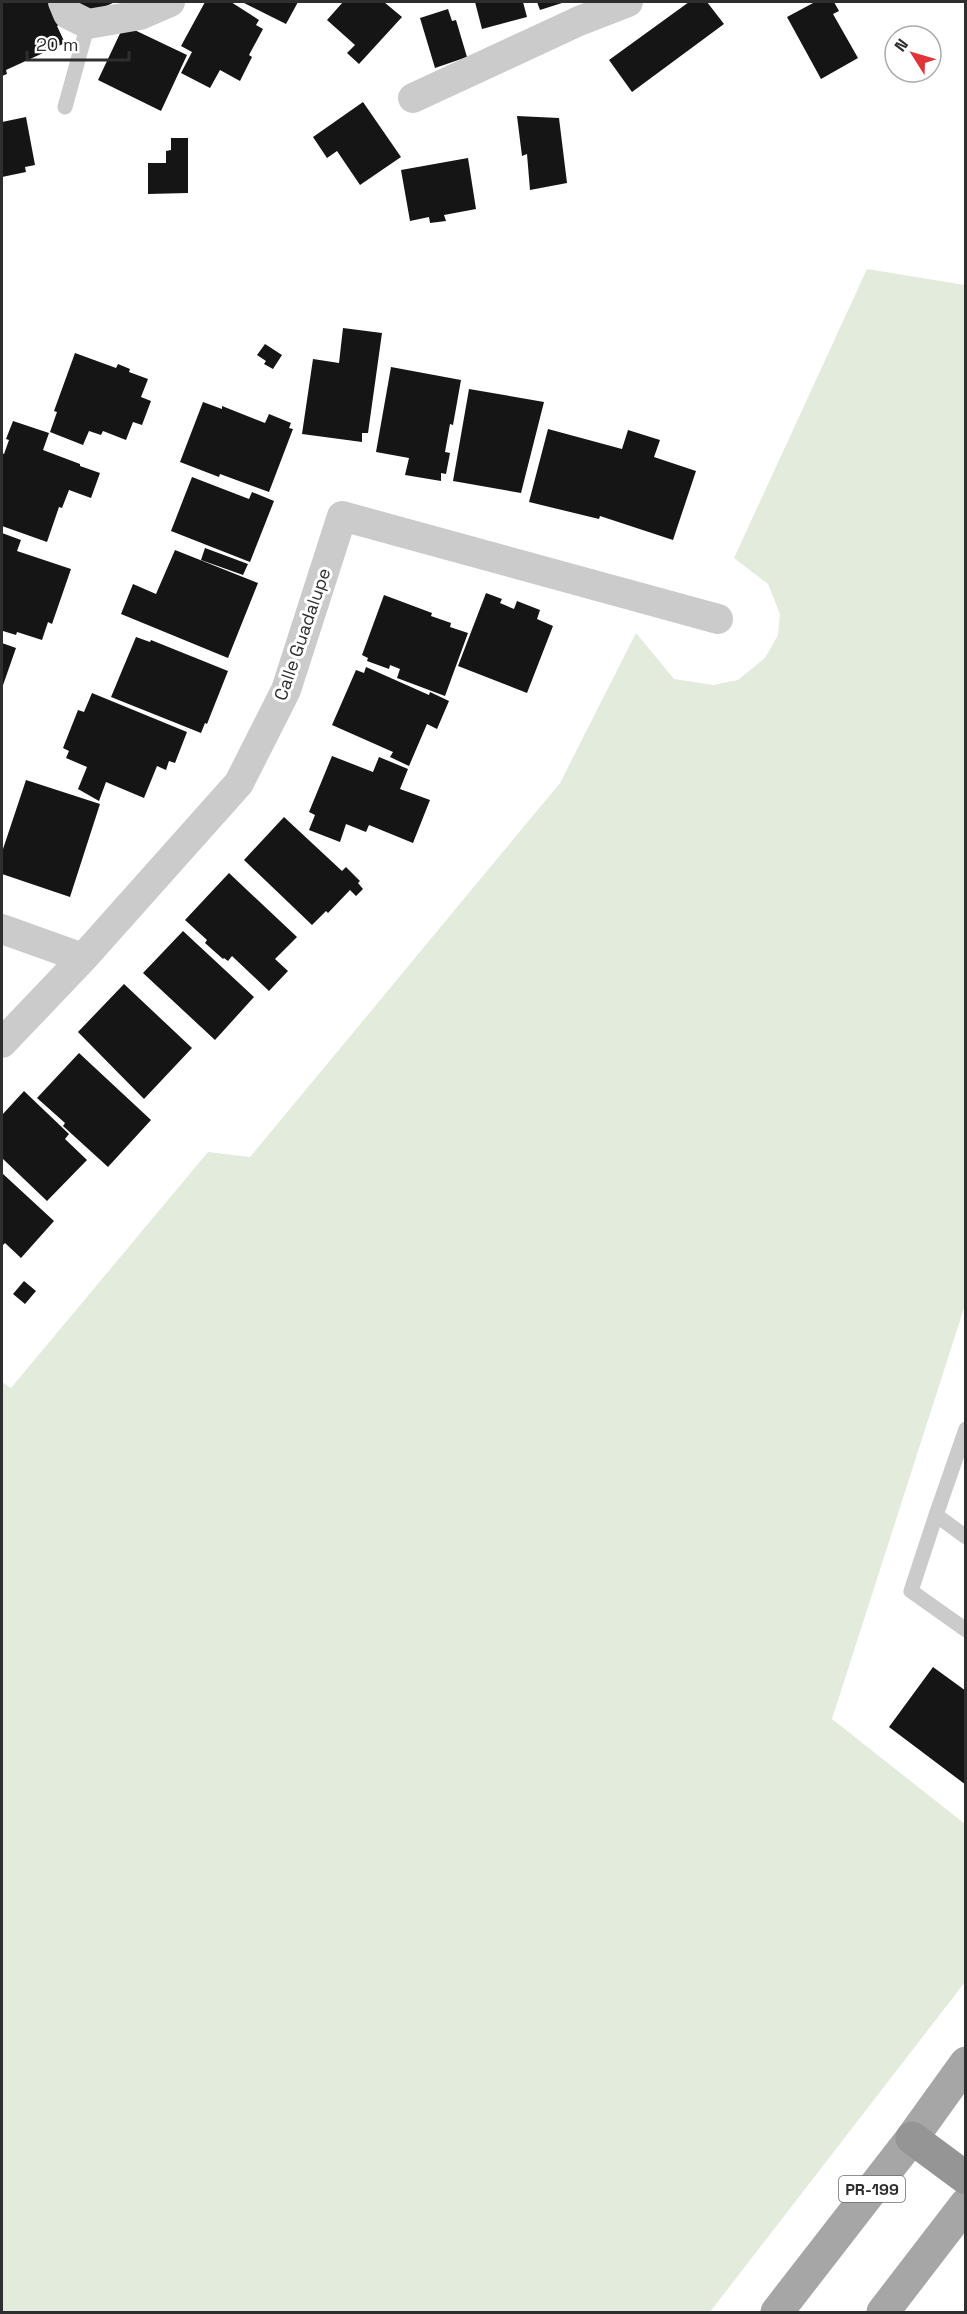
<svg xmlns="http://www.w3.org/2000/svg" width="967" height="2314" font-family="'Space Grotesk',sans-serif">
<style>
.green{fill:#e3ebdc}
.building{fill:#151515}
.lines{fill:none;stroke-linecap:round;stroke-linejoin:round}
.lane{stroke:#cbcbcb;stroke-width:15}
.street{stroke:#cbcbcb;stroke-width:30}
.primary{stroke:#a6a6a6;stroke-width:33}
.highway{stroke:#959595;stroke-width:33}
.labels{text-anchor:middle;dominant-baseline:central;stroke-width:6;stroke-linejoin:round;paint-order:stroke}
.shield{fill:#fff;stroke:#6d6d6d;stroke-width:1.5}
.shield-label{font-size:16px;font-weight:bold;fill:#2e2e2e}
.street-label{font-size:18px;fill:#2e2e2e;stroke:#fff}
</style>
<rect width="100%" height="100%" fill="#fff"/>
<path class="green" d="M867,269L965,285V1305L832,1719L965,1824V1982L710,2312H2V1382L11,1388L208,1152L250,1157L560,783L636,633L674,679L713,685L738,680L765,658L778,635L780,614L768,584L734,558Z"/>
<path class="building" d="M2,2H50L60,24L57,26L65,43L6,70L7,74L2,76Z
M77,2H115L84,16Z
M205,2H231L259,20L256,25L263,29L249,55L252,57L240,81L220,70L210,88L181,73L192,52L181,46Z
M242,2H298L286,24Z
M343,2H384L402,17L359,64L347,53L355,45L327,20Z
M475,2H523L527,17L482,29Z
M537,2H565L540,10Z
M689,2H707L724,24L632,92L609,60Z
M815,2H834L839,11L833,14L858,58L821,79L787,17Z
M448,9L452,21L456,20L467,57L435,68L420,18Z
M124,25L187,55L161,111L98,80Z
M363,102L401,157L360,185L337,151L327,158L313,137Z
M517,116L559,118L567,183L530,190L527,154L522,156Z
M26,117L35,165L25,167L26,172L2,177V122Z
M171,138H188V193L148,194V163H166V151L171,150Z
M468,158L476,209L444,215L446,221L430,223L429,217L410,221L401,170Z
M343,328L382,333L368,433H362V442L302,434L313,359L339,363Z
M265,344L282,355L273,369L264,364L266,361L257,355Z
M75,353L116,368L118,364L130,369L129,372L148,379L141,397L151,401L142,425L133,422L126,440L103,431L101,435L89,431L83,445L50,432L57,412L54,411Z
M391,367L461,380L453,425L450,424L445,452L450,453L446,474L441,473V481L405,475L409,458L376,452Z
M469,389L544,402L521,493L453,481Z
M203,402L222,409V406L265,423L269,414L291,423L289,428L293,429L269,492L220,474L219,477L180,462Z
M13,421L49,433L43,450L80,464V466L100,473L91,498L69,490L62,508L59,507L47,542L2,526V453L4,454L9,440L6,439Z
M548,429L622,449L628,430L660,440L654,457L696,471L673,540L600,516L599,519L529,502Z
M192,477L249,499L252,492L274,501L250,562L171,531Z
M2,533L21,540L17,551L71,569L52,624L48,622L42,640L17,632L16,635L3,631L2,635Z
M205,548L248,564L243,575L201,560Z
M175,550L258,583L228,658L121,614L133,584L156,594Z
M486,593L502,599L500,603L514,609L517,601L540,610L537,619L553,626L527,693L458,666Z
M384,595L432,613L431,616L451,623L450,627L468,633L445,696L397,678L400,669L390,665L389,669L367,661L368,658L362,655Z
M136,637L150,642L151,640L228,671L207,724L205,723L201,733L111,697Z
M2,643L16,648L2,688Z
M366,667L429,695L430,692L449,701L437,729L427,724L409,766L390,757L393,752L332,725L356,670L364,673Z
M92,693L187,732L175,763L169,761L166,770L157,766L144,798L106,782L99,801L78,789L87,767L66,758L69,751L63,748L78,710L84,712Z
M332,756L373,772L379,757L408,769L400,789L430,800L413,843L369,825L366,832L346,824L340,842L309,830L315,815L309,812Z
M26,780L100,804L70,897L2,874V852Z
M284,817L342,871L346,867L360,881L358,883L363,889L356,896L350,890L328,913L326,911L312,925L244,860Z
M229,873L297,937L275,959L288,971L269,991L232,956L228,961L224,958L223,959L205,943L207,940L185,920Z
M183,931L254,997L215,1040L143,973Z
M124,984L192,1048L144,1099L78,1032Z
M79,1053L151,1120L108,1167L63,1126L65,1123L37,1098Z
M24,1091L69,1134L65,1139L87,1160L47,1201L2,1158V1115Z
M2,1173L54,1221L21,1258L5,1243L2,1246Z
M24,1281L36,1291L25,1304L13,1294Z
M933,1667L966,1691V1785L889,1727Z"/>
<g class="lines">
<path class="lane" d="M65,107L88,24
M966,1429L936,1515L966,1537
M936,1515L911,1591L966,1630"/>
<path class="street" d="M63,2L68,14L88,24L140,15L170,2
M413,98L579,21L628,2
M2,929L83,958
M2,1043L83,958L239,783L286,690L342,516L718,619"/>
<path class="primary" d="M777,2312L912,2138L966,2063
M883,2312L966,2204"/>
<path class="highway" d="M912,2138L966,2178"/>
</g>
<g class="labels">
<rect class="shield" x="839" y="2176" width="66" height="26" rx="4.5"/>
<g class="shield-label">
<text x="872" y="2189">PR-199</text>
</g>
<g class="street-label">
<text transform="translate(302 634) rotate(-71)">Calle Guadalupe</text>
</g>
</g>
<rect width="967" height="2314" fill="none" stroke="#2e2e2e" stroke-width="6"/>
<g transform="translate(913 54) rotate(307)"><circle r="28" fill="#ffffff" stroke="#ababab" stroke-width="1.5"/>
<path d="M0-4.5L10 22L0 15L-10 22Z" fill="#e13439"/>
<text y="-9" font-size="16" font-weight="bold" text-anchor="middle" fill="#2e2e2e">N</text>
</g>
<path d="M27 51v9h102v-9" fill="none" stroke="#2e2e2e" stroke-width="3"/>
<text x="36" y="51" font-size="18" fill="#2e2e2e" stroke="#ffffff" stroke-width="4.5" paint-order="stroke">20 m</text>
</svg>
